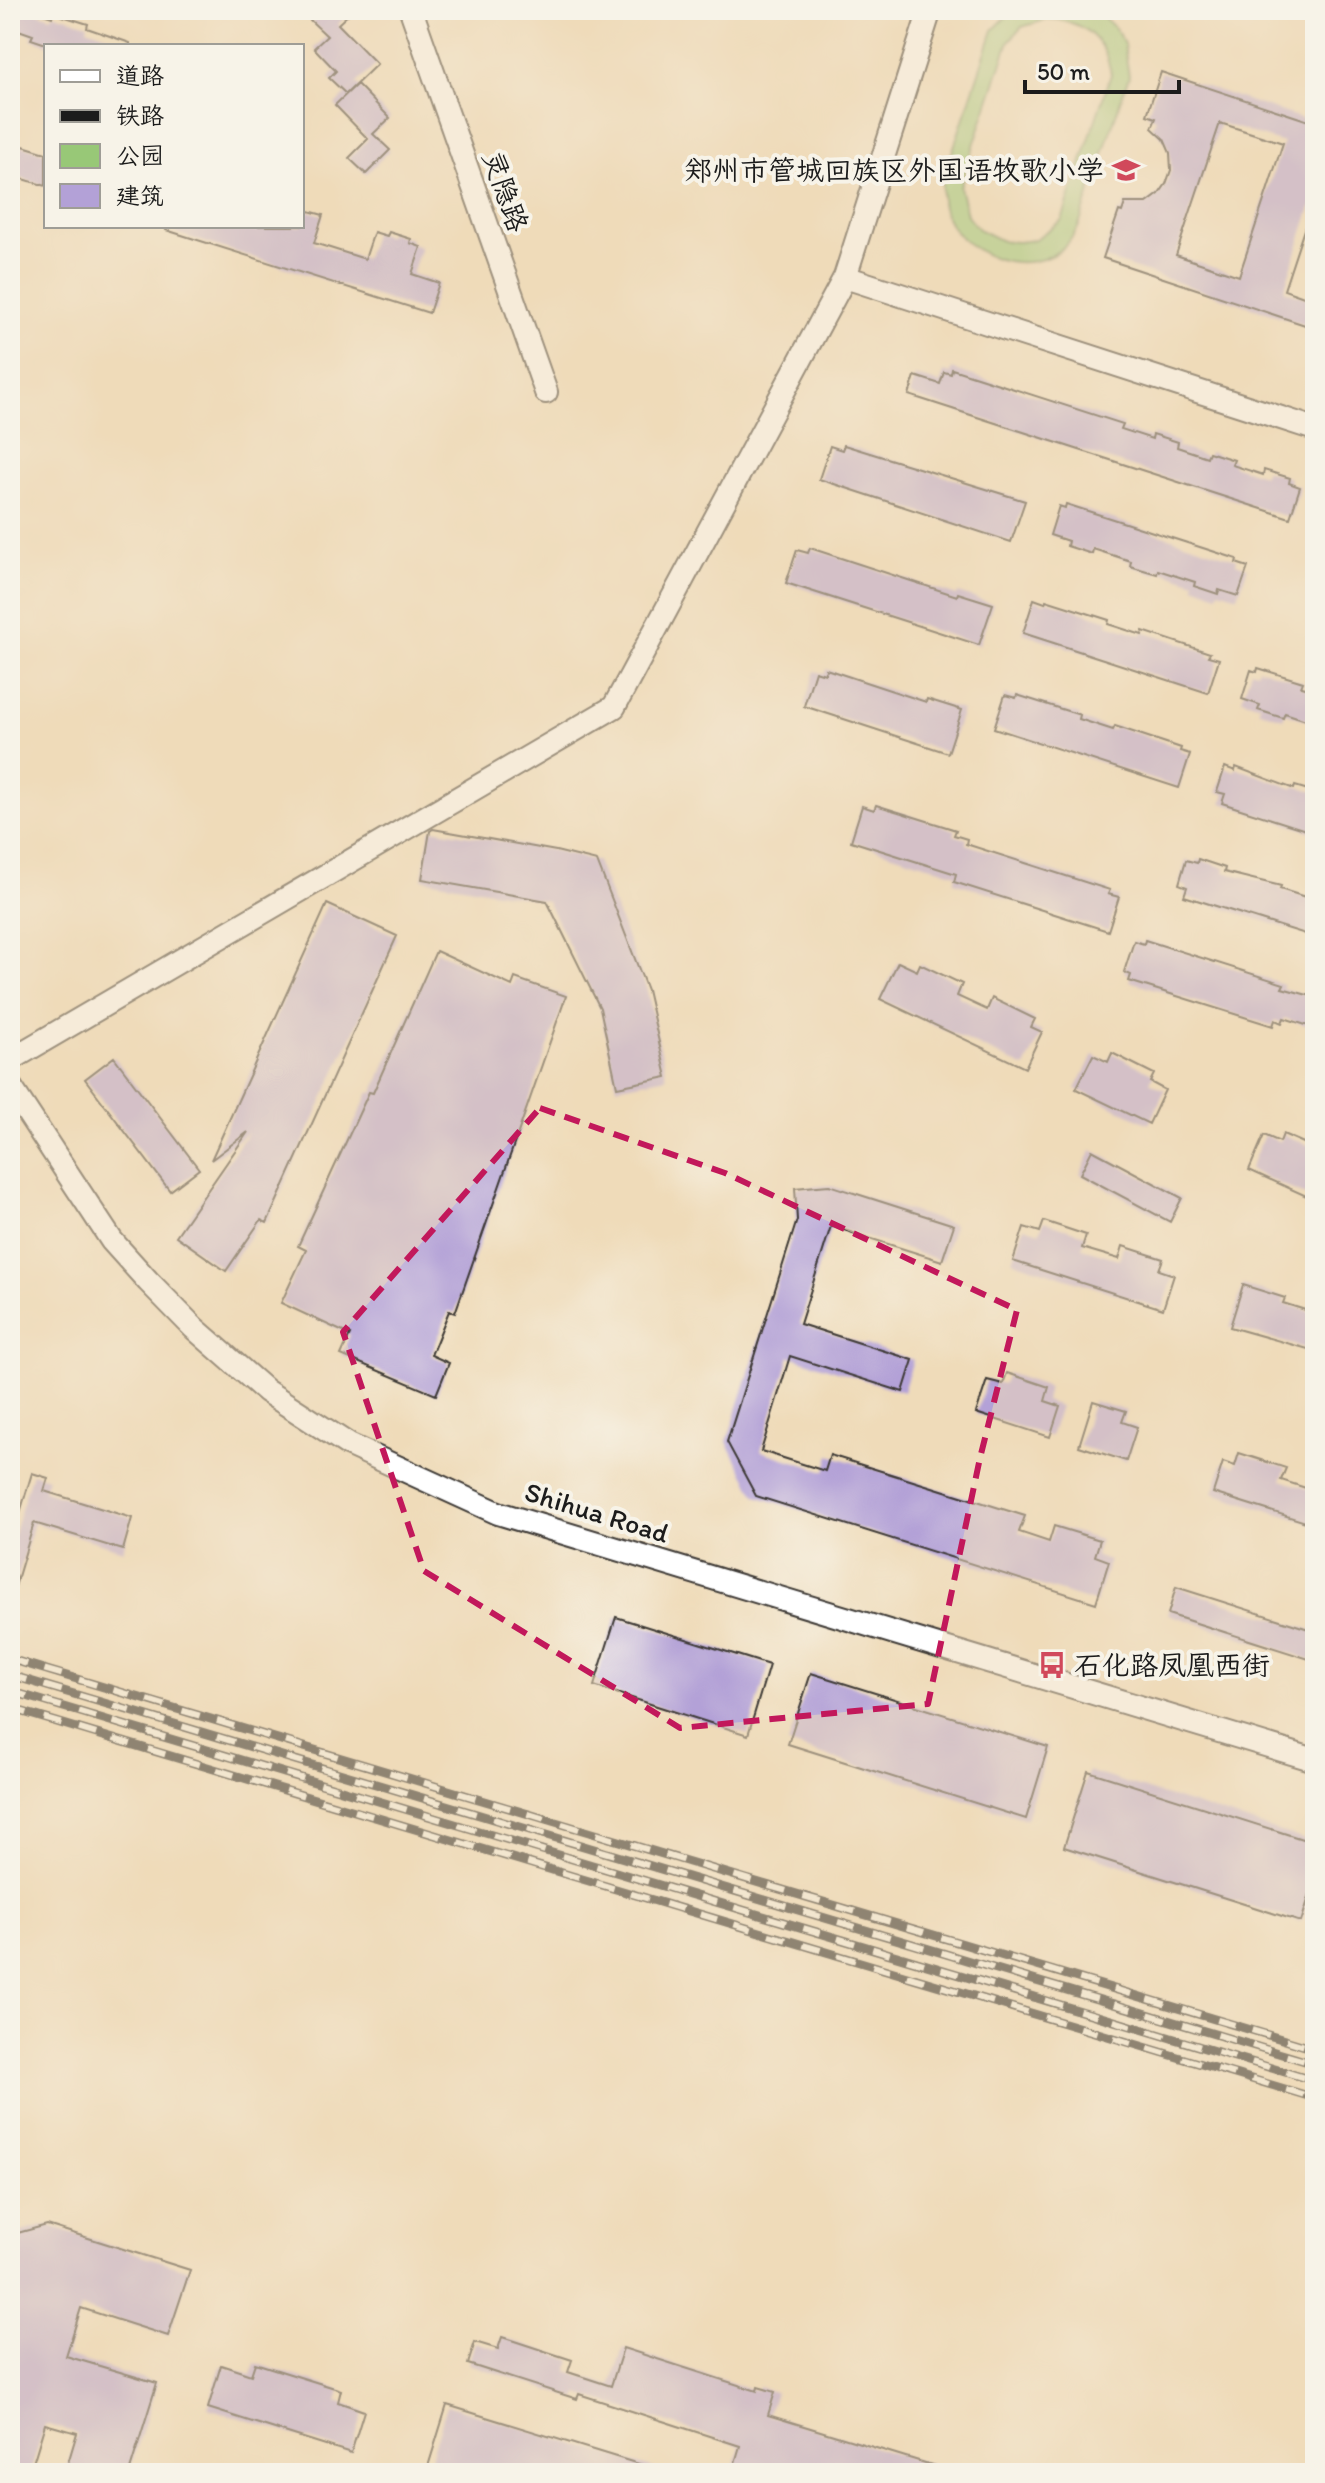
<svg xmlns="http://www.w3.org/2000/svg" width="1325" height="2483" font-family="Itim,'LXGW WenKai TC',sans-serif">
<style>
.green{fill:#98c877;stroke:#5a724a;stroke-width:2;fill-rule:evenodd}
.building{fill:#b3a1d7;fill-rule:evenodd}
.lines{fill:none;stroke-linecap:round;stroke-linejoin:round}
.minor-casing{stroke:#3c3934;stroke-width:26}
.minor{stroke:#fff;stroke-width:22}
.rail-casing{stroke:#1c1c1c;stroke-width:9}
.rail{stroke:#f7f3e8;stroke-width:6;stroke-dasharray:18;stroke-linecap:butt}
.marked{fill:none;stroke:#c2185b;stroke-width:6;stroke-dasharray:16 10;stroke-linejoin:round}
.labels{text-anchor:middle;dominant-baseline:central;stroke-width:8;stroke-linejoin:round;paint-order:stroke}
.poi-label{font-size:28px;fill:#1c1c1c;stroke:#f7f3e8;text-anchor:end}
.street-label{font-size:28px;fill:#1c1c1c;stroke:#f7f3e8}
</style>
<rect width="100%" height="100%" fill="#f7f3e8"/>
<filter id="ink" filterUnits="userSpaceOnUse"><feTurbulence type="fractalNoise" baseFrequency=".0125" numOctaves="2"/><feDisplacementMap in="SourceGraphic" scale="16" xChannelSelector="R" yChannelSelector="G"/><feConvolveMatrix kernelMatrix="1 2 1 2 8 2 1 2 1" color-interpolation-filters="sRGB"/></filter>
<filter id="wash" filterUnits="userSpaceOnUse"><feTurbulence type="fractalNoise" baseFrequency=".006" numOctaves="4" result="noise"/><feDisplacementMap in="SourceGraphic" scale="32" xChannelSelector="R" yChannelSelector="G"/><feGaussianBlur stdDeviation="1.8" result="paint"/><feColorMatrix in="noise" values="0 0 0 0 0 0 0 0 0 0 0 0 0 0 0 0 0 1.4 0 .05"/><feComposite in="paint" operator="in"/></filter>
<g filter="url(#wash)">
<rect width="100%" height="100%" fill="#efdbb9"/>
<path class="green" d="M1013,10H1096L1116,29L1124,44L1129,76L1078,228C1075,233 1071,239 1067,244C1030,282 957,256 943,208C941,200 942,191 942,183L993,30ZM1049,19C1084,21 1105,40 1111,74L1062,220L1034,240L1018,242L1002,241L978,229L967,215L960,187L1009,41L1022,27Z"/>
<g id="blocks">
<path class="building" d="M10,10H31L52,17L53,13L88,24L87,28L130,43V46H52L31,39L33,35L10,27Z
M320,10H353L338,24L377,64L346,94L329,78L336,71L314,48L327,36L310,20Z
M1161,72L1315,123V196L1284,290L1315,301L1308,326L1103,258L1119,211L1122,212L1125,203H1147L1159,194L1166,184L1171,170L1170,153L1164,139L1152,128L1156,118L1147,115ZM1220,123L1283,143L1239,276L1176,255Z
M357,84L390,118L373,134L390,150L366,174L349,158L368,139L335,105Z
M10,142L46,153V186L10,175Z
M302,209L323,215L314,243L365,259L374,232L387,236L389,232L411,239L410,243L421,247L412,274L439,283L429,313L166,230L167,226H302Z
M952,369L1123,424L1121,429L1152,439L1153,434L1178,442L1177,447L1207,457L1209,452L1234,460L1232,465L1263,475L1264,470L1290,478L1289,483L1300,487L1290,518L909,395L915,376L940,384L944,372L951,374Z
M844,445L1025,501L1011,542L819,479L830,446L842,450Z
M1066,504L1237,559L1236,563L1248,567L1238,596L1219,590L1218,594L1194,586L1195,582L1158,570L1157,574L1130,566L1131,561L1093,549L1092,554L1067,546L1068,541L1050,535L1059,506L1065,508Z
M810,548L957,596L958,593L993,604L979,645L786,583L797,550L808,553Z
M1034,599L1045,603L1046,600L1109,620L1108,624L1142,635L1143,631L1210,653L1208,656L1219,659L1208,693L1023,633Z
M1258,668L1303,682L1301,687L1315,691V723L1285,713L1283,718L1258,710L1260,705L1242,699L1251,670L1257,672Z
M826,669L926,702L927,699L962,710L948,753L804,706L815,671L825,674Z
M1005,695L1016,698L1017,695L1080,715L1079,719L1113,730L1115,726L1181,748L1180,751L1190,754L1179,788L994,728Z
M1225,767L1235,771L1236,767L1294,789L1295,786L1315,792V833L1222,803L1225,794L1217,792Z
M876,805L956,830L954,835L967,839L966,844L1110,890L1108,894L1119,897L1108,931L954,882L956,874L851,841L862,806L874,810Z
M433,829L556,851L597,861L647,990L667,1077L617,1087L600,1008L547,901L422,879L430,831Z
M1198,859L1225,868L1224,872L1281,886L1280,889L1315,900V937L1184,896L1187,887L1179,884L1186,860L1197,863Z
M327,904L397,936L267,1223L261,1220L226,1271L176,1236L248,1132L211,1160Z
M1145,940L1284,984L1282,988L1315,997V1028L1284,1018L1282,1023L1275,1020L1273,1026L1129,981L1131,975L1124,972L1134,941L1144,944Z
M436,951L512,986L515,978L566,996L455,1313L449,1311L431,1355L449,1363L436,1395L341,1355L350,1335L281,1303L306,1250L298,1246L369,1092L373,1093Z
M898,962L917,971L920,964L962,984L957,996L987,1010L992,998L1035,1019L1031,1027L1042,1032L1025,1068L880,999Z
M1112,1053L1154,1074L1150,1082L1165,1090L1149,1124L1076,1089L1093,1055L1108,1062Z
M114,1057L199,1169L170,1191L85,1079Z
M1283,1134L1315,1148V1200L1249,1170L1264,1135L1280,1142Z
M1092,1150L1182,1198L1170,1222L1080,1174Z
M829,1185L954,1225L942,1261L831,1226L800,1324L913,1360L903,1392L790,1356L761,1451L825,1471L830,1455L1025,1516L1019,1532L1049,1542L1054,1526L1100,1540L1095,1556L1109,1561L1096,1603L756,1496L727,1442L797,1220L795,1188Z
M1044,1221L1086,1235L1082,1248L1119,1259L1123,1246L1163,1259L1159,1270L1174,1275L1163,1309L1013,1261L1024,1227L1040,1232Z
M1243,1285L1285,1298L1283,1303L1315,1313V1351L1230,1327Z
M1007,1373L1049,1387L1045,1401L1060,1406L1050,1437L976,1413L987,1380L1003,1384Z
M1093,1401L1126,1411L1122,1422L1137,1427L1126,1461L1079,1446Z
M1239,1453L1286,1468L1281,1480L1315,1491V1525L1213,1493L1223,1462L1235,1466Z
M32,1473L48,1478L44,1491L132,1518L123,1550L34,1523L14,1590L10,1589V1546Z
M1176,1587L1315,1631V1661L1168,1614Z
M616,1617L769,1665L748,1735L594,1686Z
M811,1673L1048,1747L1026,1819L788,1744Z
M1088,1771L1315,1843V1878L1301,1922L1064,1847Z
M47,2225L190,2270L168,2336L81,2308L66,2356L157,2383L129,2473H65L77,2433L45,2424L30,2473H10V2235Z
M502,2337L572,2360L568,2372L611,2386L623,2348L757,2391L758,2387L775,2392L768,2415L945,2469L944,2473H732L740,2446L579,2394L577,2399L468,2364L475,2342L498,2349Z
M255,2363L341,2390L338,2402L364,2411L351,2453L208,2408L221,2365L251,2375Z
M447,2405L655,2469L654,2473H426Z"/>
</g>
</g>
<g filter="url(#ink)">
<use href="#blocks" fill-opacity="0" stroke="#3c3934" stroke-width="2"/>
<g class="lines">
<g class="minor-casing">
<path id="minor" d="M411,10L546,392
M845,277L1315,429
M10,1060L614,707L845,277L930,10
M10,1086L112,1241L148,1281L194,1328L266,1391L349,1445L498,1513L1315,1760"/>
</g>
<use href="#minor" class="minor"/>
<g class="rail-casing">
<path id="rail" d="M10,1659L1315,2049
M10,1675L1315,2064
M10,1691L1315,2081
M10,1708L1315,2098"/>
</g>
<use href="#rail" class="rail"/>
</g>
</g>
<path d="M0 0H1325V2483H0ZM540,1108L725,1173L1017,1310L980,1458L928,1704L680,1728L424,1571L343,1332Z" fill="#efdbb9" fill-opacity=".55" fill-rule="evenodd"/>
<path class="marked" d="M540,1108L725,1173L1017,1310L980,1458L928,1704L680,1728L424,1571L343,1332Z"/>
<defs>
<g id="school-bare" transform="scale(2.16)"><path d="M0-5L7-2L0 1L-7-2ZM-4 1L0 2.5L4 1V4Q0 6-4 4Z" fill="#d1495b" stroke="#f7f3e8" stroke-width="2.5" paint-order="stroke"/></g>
<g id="bus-bare" transform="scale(2.16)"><path d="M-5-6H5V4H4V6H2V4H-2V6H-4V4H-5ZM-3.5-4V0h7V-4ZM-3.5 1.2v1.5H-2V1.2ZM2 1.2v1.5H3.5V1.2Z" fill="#d1495b" stroke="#f7f3e8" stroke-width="2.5" paint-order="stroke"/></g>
</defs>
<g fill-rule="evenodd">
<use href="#school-bare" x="1126" y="170"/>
<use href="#bus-bare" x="1052" y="1665"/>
</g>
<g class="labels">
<g class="poi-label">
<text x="1104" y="170">郑州市管城回族区外国语牧歌小学</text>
<text x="1074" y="1665" text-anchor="start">石化路凤凰西街</text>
</g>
<g class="street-label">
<text transform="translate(506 191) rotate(71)">灵隐路</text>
<text transform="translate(597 1512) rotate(17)">Shihua Road</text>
</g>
</g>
<rect width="1325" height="2483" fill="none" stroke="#f7f3e8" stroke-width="40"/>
<rect x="44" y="44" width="260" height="184" fill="#f7f3e8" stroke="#9f9d96" stroke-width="2"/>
<rect x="60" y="70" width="40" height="12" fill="#ffffff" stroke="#9f9d96" stroke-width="2"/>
<text x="116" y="84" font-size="24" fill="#1c1c1c">道路</text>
<rect x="60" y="110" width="40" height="12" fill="#1c1c1c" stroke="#9f9d96" stroke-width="2"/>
<text x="116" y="124" font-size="24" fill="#1c1c1c">铁路</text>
<rect x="60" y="144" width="40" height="24" fill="#98c877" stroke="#9f9d96" stroke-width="2"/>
<text x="116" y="164" font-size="24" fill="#1c1c1c">公园</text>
<rect x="60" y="184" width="40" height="24" fill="#b3a1d7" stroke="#9f9d96" stroke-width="2"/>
<text x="116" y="204" font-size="24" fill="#1c1c1c">建筑</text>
<path d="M1025 80v12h154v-12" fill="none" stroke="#1c1c1c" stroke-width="4"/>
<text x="1037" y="80" font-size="24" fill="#1c1c1c" stroke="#f7f3e8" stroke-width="6" paint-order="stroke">50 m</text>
</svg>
